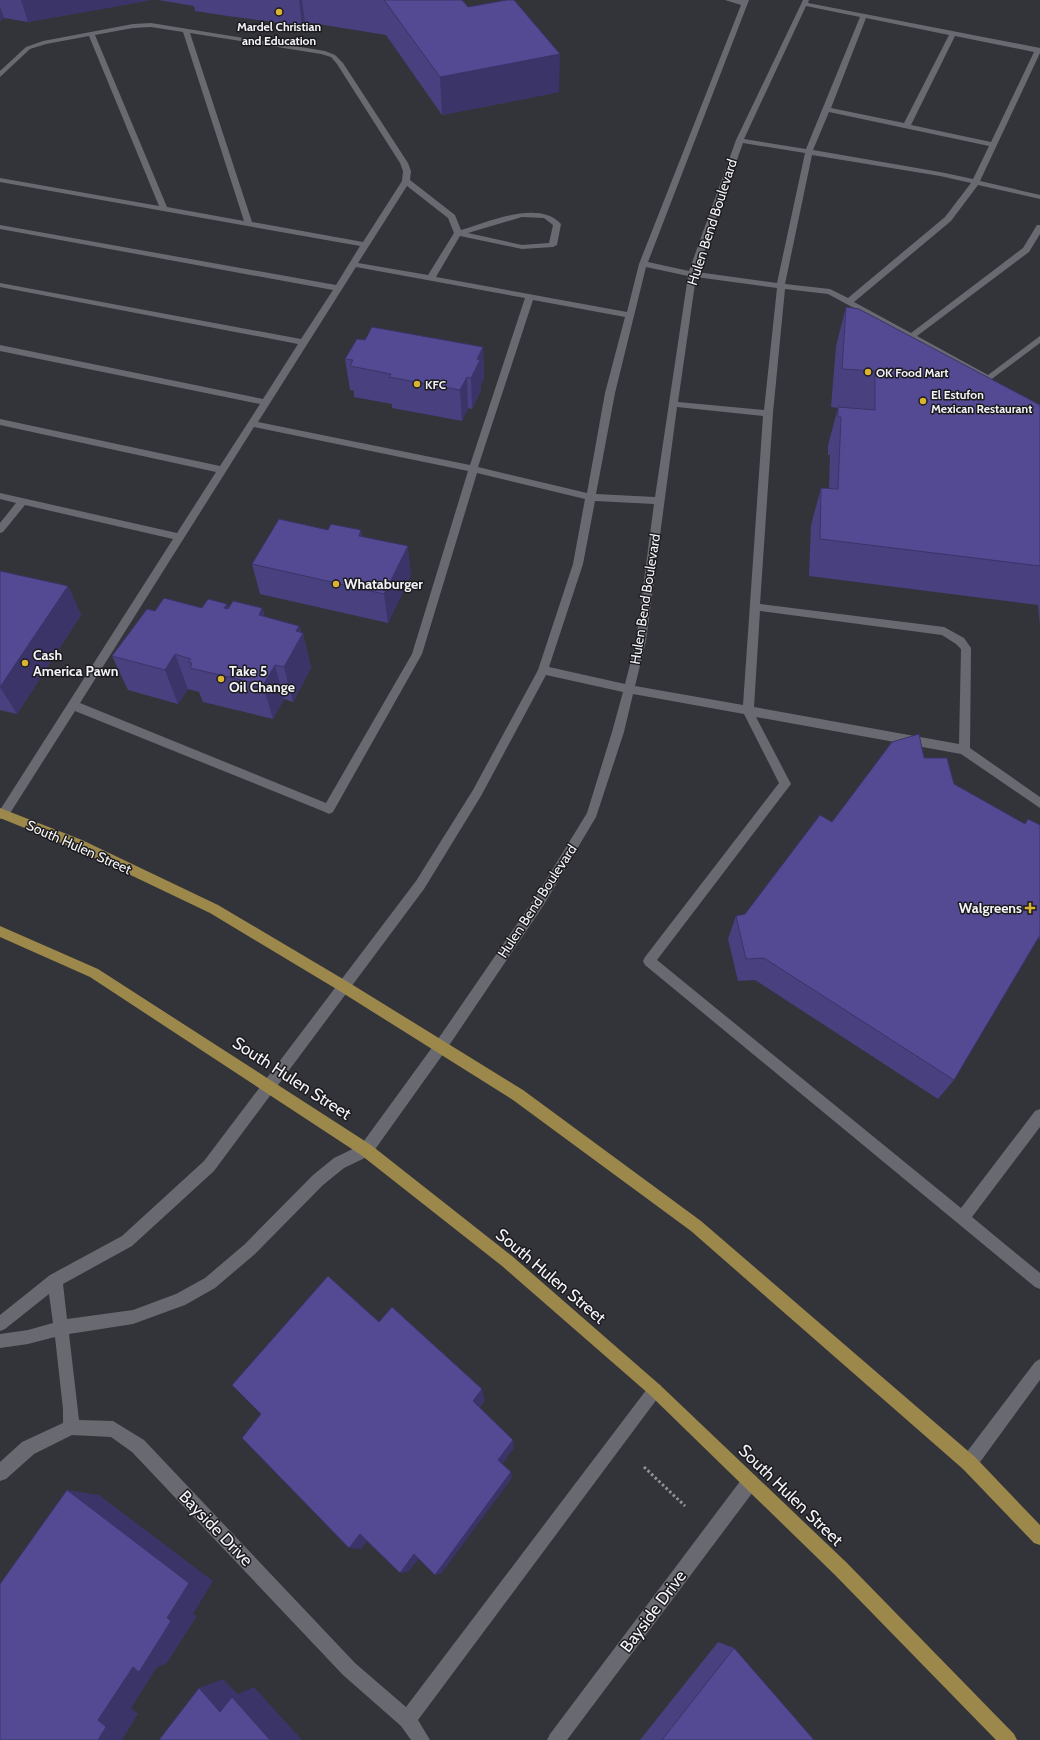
<svg xmlns="http://www.w3.org/2000/svg" width="1040" height="1740" font-family="Cabin,sans-serif">
<style>
.lines{fill:none;stroke-linecap:round;stroke-linejoin:round}
.path{stroke:#929298;stroke-width:3;stroke-dasharray:2.5 2.5;stroke-linecap:butt}
.minor{fill:#696971;fill-rule:evenodd}
.major{fill:#9c884b;fill-rule:evenodd}
.wall{fill:#48407f}
.shaded-wall{fill:#3b3468}
.building{fill:#544a94;stroke:#3b3468}
.poi-dot{fill:#dab333;stroke:#1b1b1e;stroke-width:1.5}
.labels{text-anchor:middle;dominant-baseline:central;stroke-width:3;stroke-linejoin:round;paint-order:stroke}
.far-poi-label{font-size:12px;font-weight:bold;fill:#f2f2f7;stroke:#1b1b1e;text-anchor:start}
.street-label{font-size:14px;fill:#f2f2f7;stroke:#1b1b1e}
.poi-label{font-size:14px;font-weight:bold;fill:#f2f2f7;stroke:#1b1b1e;text-anchor:start}
.near-street-label{font-size:17px;fill:#f2f2f7;stroke:#1b1b1e}
</style>
<rect width="100%" height="100%" fill="#33333a"/>
<g class="lines">
<path class="path" d="M644,1467L685,1506"/>
<path class="minor" d="M725,0H749L648,262L689,271L736,140L803,0H809L808,3L1040,48V53L980,181L1040,195V199L978,185L951,221L854,302L911,333L1023,248L1037,225H1040V234L1029,252L917,336L988,375L1040,336V343L989,381L828,294L785,289L773,413L760,604L944,627L964,638L971,648L970,748L1040,797V808L961,754L756,717L791,784L657,960L961,1208L1035,1111L1040,1109V1127L972,1217L1040,1273V1289L1035,1287L645,965L643,961L645,957L779,783L744,714L633,694L624,732L596,817L543,906L446,1050L371,1155L344,1168L323,1185L255,1254L215,1288L185,1305L133,1324L69,1334L79,1420L113,1421L144,1440L355,1663L406,1707L650,1385L655,1382L660,1385L663,1390L660,1395L418,1720L430,1740H411L401,1726L343,1675L132,1452L111,1437L72,1435L34,1454L6,1479L0,1481V1462L22,1442L63,1423V1409L55,1337L28,1344L0,1348V1334L28,1330L53,1323L49,1294L5,1329L0,1331V1315L50,1275L122,1236L204,1161L416,881L473,790L538,670L573,564L585,499L477,473L422,654L333,812L329,814L325,812L75,711L7,818L0,819V810L173,539L25,505L3,532L0,533V523L16,503L0,499V493L177,533L216,472L0,425V419L220,466L260,404L0,351V345L263,399L298,344L0,287V283L301,339L333,290L0,229V225L336,285L360,246L0,182V178L159,206L89,36L46,44L30,49L0,77V71L26,47L43,41L133,24L151,23L325,51L335,55L343,63L408,163L411,171L410,180L455,215L461,230C488,222 539,199 561,224L557,245L553,247L522,249L460,236L436,277L627,312L639,264L741,5ZM806,6L860,17L806,149L744,139ZM866,18L949,35L904,123L831,108ZM151,27L183,32L244,221L167,207L95,35L133,28ZM190,33L321,54L331,57L337,64L400,163L403,171L402,181L363,242L252,222ZM955,36L1034,52L991,142L911,125ZM829,112L989,146L973,179L940,172L813,150ZM743,143L805,153L777,283L697,272ZM812,155L940,176L971,183L945,217L848,298L830,289L785,284ZM407,186L448,218L454,233L428,275L358,263ZM522,217L544,218L553,225L549,243L522,245L468,233ZM356,267L525,298L470,465L258,422ZM646,267L688,276L655,497L596,494L615,393ZM696,277L777,288L764,410L678,402ZM533,300L625,317L605,393L587,493L478,467ZM677,407L763,416L743,705L635,686L646,641ZM254,427L468,471L412,654L326,803L80,703ZM595,501L654,504L636,641L625,684L549,667L583,564ZM760,611L942,635L956,644L961,649L959,744L754,707ZM546,675L623,692L612,732L587,813L535,898L436,1042L361,1145L334,1158L313,1175L245,1244L205,1278L176,1294L133,1310L67,1319L63,1284L132,1246L214,1171L424,889L481,796Z
M1040,1359V1380L975,1469L969,1471L963,1469L961,1463L963,1457L1035,1362Z
M750,1474L756,1476L758,1482L756,1488L567,1740H547L550,1734L744,1476Z"/>
<path class="major" d="M0,808L82,840L218,905L348,982L523,1090L701,1221L975,1457L1040,1525V1545L1034,1543L963,1469L691,1231L513,1100L338,990L210,913L74,848L0,818Z
M0,926L98,969L371,1145L512,1256L660,1385L847,1563L1014,1734L1017,1740H996L835,1575L650,1395L502,1266L361,1155L90,977L0,937Z"/>
</g>
<path class="wall" d="M0,0H151L28,22L4,18L0,21Z
M158,0H462L468,7L559,92L442,115L386,35L305,22L302,26L228,16L195,11L194,6Z
M846,307L1040,405V626L1038,605L809,576L811,525L821,488H829L830,455H828V445L838,408L831,407L836,346Z
M365,340L483,347L484,378L481,384V390L472,409L468,408L462,421L392,408V404L354,397V391L350,390L345,359Z
M328,530L411,575L388,623L260,594L252,564Z
M0,571L68,586L81,615L17,714L0,710Z
M227,604L228,608H262L265,617L299,626L301,632L303,633L311,668L293,702L284,699L273,719L203,702L199,692L188,689L178,704L128,690L112,656L155,611L202,608Z
M924,758L954,784L1025,824L1040,825V939L1038,938L954,1080L938,1099L755,980L738,981L728,939L736,916L745,914L832,822Z
M718,1642L734,1648L814,1740H640Z"/>
<path class="shaded-wall" d="M21,0H151L28,22Z
M299,0H302L305,22L302,26Z
M0,6L4,18L0,21Z
M560,54L559,92L442,115L440,77Z
M483,347L484,378L481,384V390L472,409L471,378L477,359Z
M467,377L468,408L462,421L460,390Z
M361,530L366,560L359,536Z
M408,546L411,575L388,623L384,594Z
M68,586L81,615L17,714L0,687Z
M227,604L238,639L224,608Z
M262,608L272,644L259,615Z
M299,626L302,636L303,633L311,668L293,702L284,667L296,631Z
M175,654L188,689L178,704L165,670Z
M275,665L284,699L273,719L263,685Z
M482,1389L485,1401L476,1412L473,1401Z
M513,1440L514,1448L500,1467L498,1460Z
M511,1472L512,1478L441,1574L435,1575Z
M67,1490L99,1495L213,1581L193,1614L197,1616L167,1663L157,1667L131,1708L138,1714L122,1740H98V1720L133,1667L167,1618Z
M360,1534L371,1536L361,1549L349,1548Z
M414,1554L422,1555L408,1572L400,1573Z
M223,1679L238,1694L254,1687L302,1740H270L220,1712L199,1688Z"/>
<path class="building" d="M384,0H462L468,7L507,0H514L560,54L440,77Z
M846,307L859,309L1040,405V566L820,539L821,488L838,489L841,417H838V407L875,410V371L842,369Z
M372,327L483,347L477,359L480,360L471,378L467,377L460,390L389,377L391,374L350,366L353,360L345,359L357,339L365,340Z
M279,519L328,530L331,524L361,530L359,536L408,546L384,594L252,564Z
M0,571L68,586L0,687Z
M164,598L202,608L208,599L227,604L224,608L228,609L233,601L262,608L259,615L299,626L296,631L303,633L284,667L275,665L263,685L190,668L192,663L188,662L191,659L175,654L165,670L112,656L147,609L155,611Z
M919,734L924,758H947L954,784L1025,824L1028,819L1040,825V935L954,1080L764,958L746,959L736,916L745,914L820,815L832,822L892,742Z
M328,1276L379,1322L392,1307L482,1389L473,1401L513,1440L498,1460L511,1472L435,1575L414,1554L400,1573L360,1534L349,1548L242,1438L261,1414L232,1385Z
M67,1490L189,1583L167,1618L171,1621L139,1672L133,1667L98,1720L106,1727L98,1740H0V1584Z
M734,1648L814,1740H662Z
M199,1688L220,1712L232,1697L270,1740H159Z"/>
<g class="poi-dot">
<circle cx="279" cy="12" r="4"/>
<circle cx="868" cy="372" r="4"/>
<circle cx="417" cy="384" r="4"/>
<circle cx="923" cy="401" r="4"/>
<circle cx="336" cy="584" r="4"/>
<circle cx="25" cy="663" r="4"/>
<circle cx="221" cy="679" r="4"/>
<path d="M1028 902h4v4h4v4h-4v4h-4v-4h-4v-4h4z"/>
</g>
<g class="labels">
<g class="far-poi-label">
<text x="279" y="26" text-anchor="middle">Mardel Christian<tspan x="279" dy="14">and Education</tspan></text>
<text x="876" y="372">OK Food Mart</text>
<text x="425" y="384">KFC</text>
<text x="931" y="394">El Estufon<tspan x="931" dy="14">Mexican Restaurant</tspan></text>
</g>
<g class="street-label">
<text transform="translate(712 222) rotate(-72)">Hulen Bend Boulevard</text>
<text transform="translate(645 599) rotate(-81)">Hulen Bend Boulevard</text>
<text transform="translate(79 847) rotate(24)">South Hulen Street</text>
<text transform="translate(537 901) rotate(-57)">Hulen Bend Boulevard</text>
</g>
<g class="poi-label">
<text x="344" y="584">Whataburger</text>
<text x="33" y="655">Cash<tspan x="33" dy="16">America Pawn</tspan></text>
<text x="229" y="671">Take 5<tspan x="229" dy="16">Oil Change</tspan></text>
<text x="1022" y="908" text-anchor="end">Walgreens</text>
</g>
<g class="near-street-label">
<text transform="translate(292 1078) rotate(33)">South Hulen Street</text>
<text transform="translate(551 1276) rotate(40)">South Hulen Street</text>
<text transform="translate(791 1495) rotate(44)">South Hulen Street</text>
<text transform="translate(216 1528) rotate(46)">Bayside Drive</text>
<text transform="translate(653 1611) rotate(-53)">Bayside Drive</text>
</g>
</g>
</svg>
